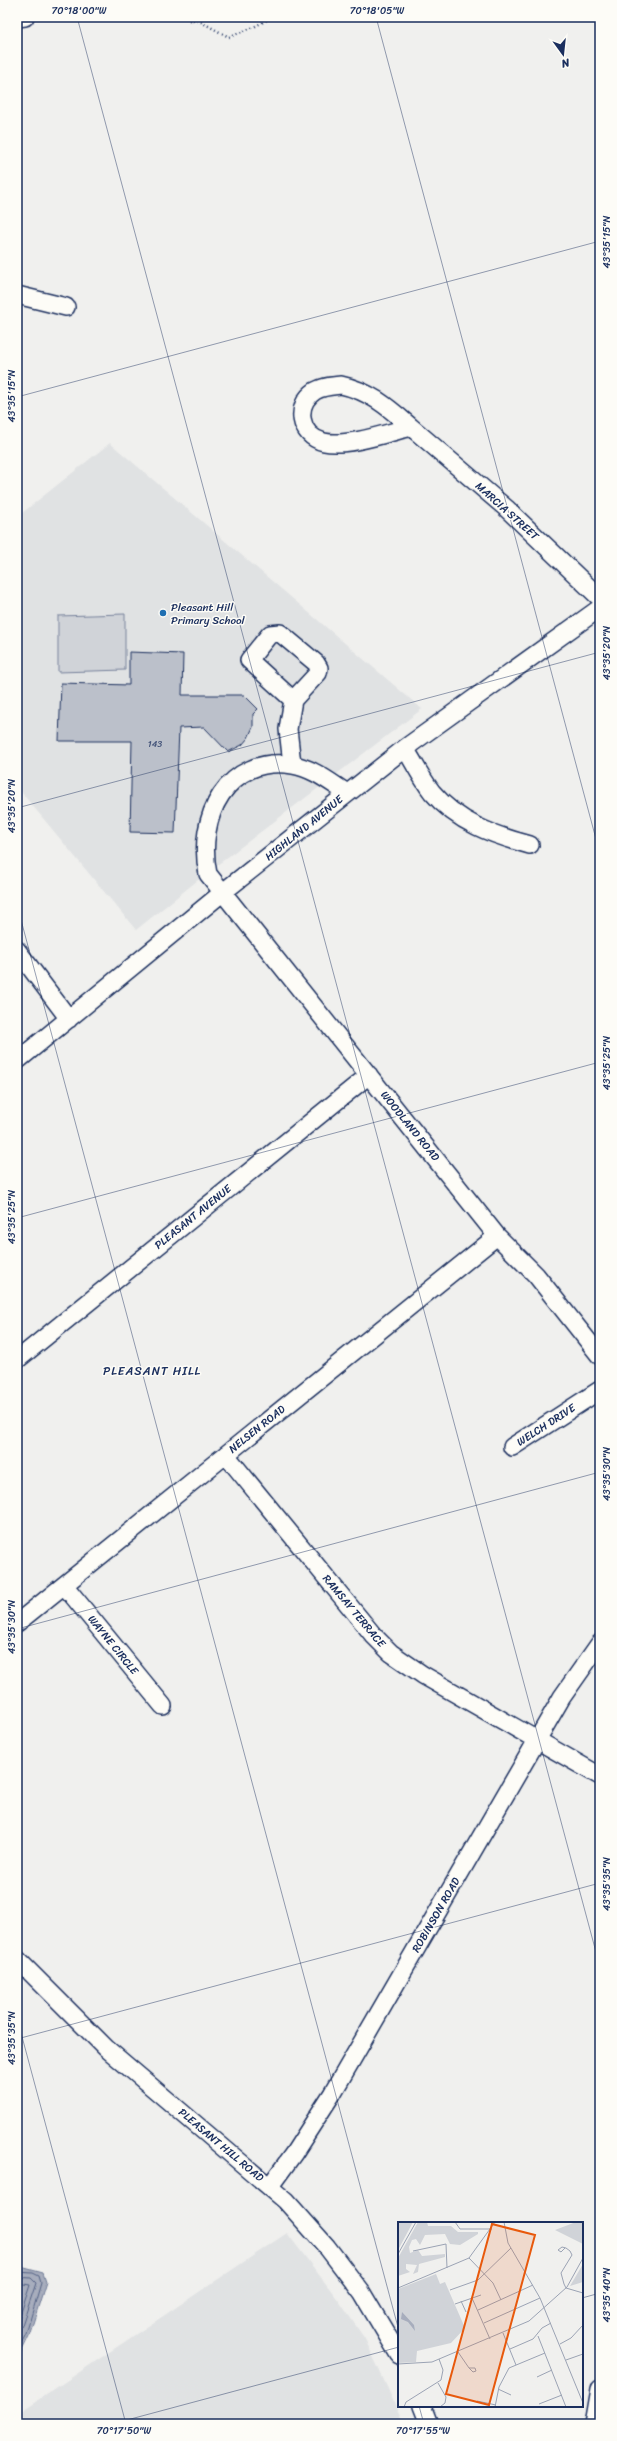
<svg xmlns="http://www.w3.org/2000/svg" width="617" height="2441" font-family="Sriracha,sans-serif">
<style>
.built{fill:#e0e2e3}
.green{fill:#d0d3d8;stroke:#76819b}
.water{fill:#a7adbd;stroke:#6f7b97}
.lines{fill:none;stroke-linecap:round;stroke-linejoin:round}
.shore{stroke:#536184;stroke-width:1}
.building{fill:#bbc0ca;stroke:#1b2f5e}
.minor-casing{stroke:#1b2f5e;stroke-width:20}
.path{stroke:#1b2f5e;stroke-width:2.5;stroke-dasharray:1 3;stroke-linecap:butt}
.minor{stroke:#fdfcf7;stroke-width:17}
.ticks{fill:none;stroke:#1b2f5e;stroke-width:1;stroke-opacity:0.45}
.poi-dot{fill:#1f6fb2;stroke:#fdfcf7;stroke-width:1.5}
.labels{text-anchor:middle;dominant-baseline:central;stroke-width:3;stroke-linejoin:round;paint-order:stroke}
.number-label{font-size:9px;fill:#435379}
.street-label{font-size:11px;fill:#1b2f5e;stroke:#fdfcf7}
.poi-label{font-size:11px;fill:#1b2f5e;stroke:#fdfcf7;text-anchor:start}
.neighbourhood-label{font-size:12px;letter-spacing:1px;fill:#1b2f5e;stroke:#fdfcf7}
.inset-road{fill:none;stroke:#9ba3b4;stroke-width:1}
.view{fill:#e8590c;fill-opacity:0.15;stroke:#e8590c;stroke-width:2}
.inset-edge{fill:none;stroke:#1b2f5e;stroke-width:2}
.neatline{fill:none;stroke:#1b2f5e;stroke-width:1.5}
.ticks-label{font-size:10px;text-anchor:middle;fill:#1b2f5e}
</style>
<rect width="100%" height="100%" fill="#f0f0ee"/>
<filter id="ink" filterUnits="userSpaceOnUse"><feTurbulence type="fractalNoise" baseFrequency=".025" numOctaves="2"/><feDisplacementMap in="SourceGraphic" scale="8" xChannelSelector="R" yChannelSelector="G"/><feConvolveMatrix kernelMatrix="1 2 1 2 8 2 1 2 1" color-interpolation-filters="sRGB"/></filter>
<g filter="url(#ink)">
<path class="built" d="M110,443L422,709L208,872L136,930L17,787V517Z
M287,2233L339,2301L365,2339L404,2424H17V2414Z"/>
<path class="green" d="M125,614V670L58,672V616Z"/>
<path class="water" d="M21,2267L43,2273L46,2282L29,2336L17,2361V2268Z"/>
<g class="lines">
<path class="shore" d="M17,2272L33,2273L39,2276L41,2283L26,2334L17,2351
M17,2277L31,2278L36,2283L17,2340
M17,2283L30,2285L17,2325"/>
</g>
<path class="building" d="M129,652L183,654L182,695H244L258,709L253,714V727L248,738L242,745L228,752L204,727L179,728L175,833L130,832L132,741H59L61,683L129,685Z"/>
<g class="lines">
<g class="minor-casing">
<path id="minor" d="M17,18L25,17
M17,295L66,307
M341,385C370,391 389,408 411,427C387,433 347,447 324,442C299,436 294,405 315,391C323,386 332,386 341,385Z
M411,427L506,508L600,598
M405,748C414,763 422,779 432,792C458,823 493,835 530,845
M292,764L288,729L293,700L318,673L319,668L316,663L280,633L270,634L249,660L293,700
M347,793C331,783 313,768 293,765C227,754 196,818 208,874L497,1236L536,1275L600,1356
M17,950L69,1019
M17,1061L222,893L405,748L600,608
M17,1360L369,1075
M512,1447L600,1390
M226,1455L374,1636L391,1653L423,1675L600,1776
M64,1585L163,1706
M17,1623L497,1236
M17,1959L106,2048L286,2201L327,2247L362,2293L399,2355
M270,2186L294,2153L332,2094L562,1697L600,1643
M422,2406L429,2424
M594,2424L600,2389"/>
</g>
<path class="path" d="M189,20L201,22L229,37L254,27L272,17"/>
<use href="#minor" class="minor"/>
</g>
</g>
<path class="ticks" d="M77,17L600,1967M376,17L600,854M17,397L600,241M17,808L600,652M17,905L399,2331M17,1218L600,1062M17,1629L600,1472M17,2018L126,2424M17,2039L600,1883M582,2298L600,2293M419,2406L424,2424M112,2424L399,2347"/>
<circle class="poi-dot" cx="163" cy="613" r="4"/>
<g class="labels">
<g class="number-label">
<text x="155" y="744">143</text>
</g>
<g class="street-label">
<text transform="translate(507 511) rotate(42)">MARCIA STREET</text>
<text transform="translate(304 828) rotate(-39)">HIGHLAND AVENUE</text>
<text transform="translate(410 1126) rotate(51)">WOODLAND ROAD</text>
<text transform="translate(193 1217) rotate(-39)">PLEASANT AVENUE</text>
<text transform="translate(546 1425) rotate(-33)">WELCH DRIVE</text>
<text transform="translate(257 1429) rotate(-39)">NELSEN ROAD</text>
<text transform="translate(354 1611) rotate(50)">RAMSAY TERRACE</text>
<text transform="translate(113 1645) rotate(51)">WAYNE CIRCLE</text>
<text transform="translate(436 1915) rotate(-60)">ROBINSON ROAD</text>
<text transform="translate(221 2145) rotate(40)">PLEASANT HILL ROAD</text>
</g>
<g class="poi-label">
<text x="171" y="607">Pleasant Hill<tspan x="171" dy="13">Primary School</tspan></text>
</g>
<g class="neighbourhood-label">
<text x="152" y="1371">PLEASANT HILL</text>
</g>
</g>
<g transform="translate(398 2222)">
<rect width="185" height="185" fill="#f0f0ee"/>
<path d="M0,0H15L0,28ZM20,0H29L30,4H53L60,10H80V12L62,23L52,22L47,12L27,13L22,23L18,17L14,18L11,25L12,31L20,28L24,34L47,32V35L21,42L20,50L15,52L19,43L8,42V47L12,50L0,54V36ZM178,0H185V22L157,8ZM185,42V60L172,64ZM38,52L42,62L47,60L67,106L53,121L19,129L18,140L0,141V67Z" fill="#d0d3d8"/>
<path d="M4,90L16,103L17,109L10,100L3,97Z" fill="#a7adbd"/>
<path class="inset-road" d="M57,0L62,7H94M106,0L110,21L142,76L185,181M167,26L163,30L160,28L164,25L168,26L172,29L174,33L163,51L166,62L168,66L185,71M15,29L48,22L49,46M0,32L18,0M71,36L95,61L103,78M0,66L71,36L97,0M52,68L80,58L113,26M74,76L92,117M63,79L68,90M57,82L83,73M80,88L135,63M86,101L142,76M105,111L118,143M140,114L168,185M162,122L173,116L185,103M112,127L135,117L144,106L153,101M60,130L71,146M168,138L185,132M0,142L34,140L131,99L169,65L185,36M71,146H77L78,149L75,150ZM139,155L154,148M40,161L48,175L47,181L42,185M100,167L113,173M79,179L98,183M141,182L164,173M6,185L8,180L43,158L45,148L41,137M97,185L101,165L111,146L147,131"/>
<path class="view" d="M94,2L137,13L91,183L48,172Z"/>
<rect width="185" height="185" class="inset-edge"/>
</g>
<rect width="617" height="2441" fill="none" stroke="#fdfcf7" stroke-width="44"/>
<g transform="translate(563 54) rotate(165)" stroke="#fdfcf7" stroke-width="3" paint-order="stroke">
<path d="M0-3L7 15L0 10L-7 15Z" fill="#1b2f5e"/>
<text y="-6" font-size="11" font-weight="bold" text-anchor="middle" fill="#1b2f5e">N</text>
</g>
<rect x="22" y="22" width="573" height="2397" class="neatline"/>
<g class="ticks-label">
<text x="79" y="14">70°18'00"W</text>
<text x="377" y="14">70°18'05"W</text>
<text transform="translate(606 242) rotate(-90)" y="4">43°35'15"N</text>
<text transform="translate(11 396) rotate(-90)" y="4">43°35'15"N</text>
<text transform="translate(606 653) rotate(-90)" y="4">43°35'20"N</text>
<text transform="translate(11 806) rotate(-90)" y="4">43°35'20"N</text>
<text transform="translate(606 1063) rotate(-90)" y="4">43°35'25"N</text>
<text transform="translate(11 1217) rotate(-90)" y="4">43°35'25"N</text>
<text transform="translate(606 1474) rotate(-90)" y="4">43°35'30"N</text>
<text transform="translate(11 1627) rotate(-90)" y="4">43°35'30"N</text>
<text transform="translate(606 1884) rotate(-90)" y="4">43°35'35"N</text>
<text transform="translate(11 2038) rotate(-90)" y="4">43°35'35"N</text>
<text transform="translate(606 2295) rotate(-90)" y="4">43°35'40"N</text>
<text x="124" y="2434">70°17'50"W</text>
<text x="423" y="2434">70°17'55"W</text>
</g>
</svg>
